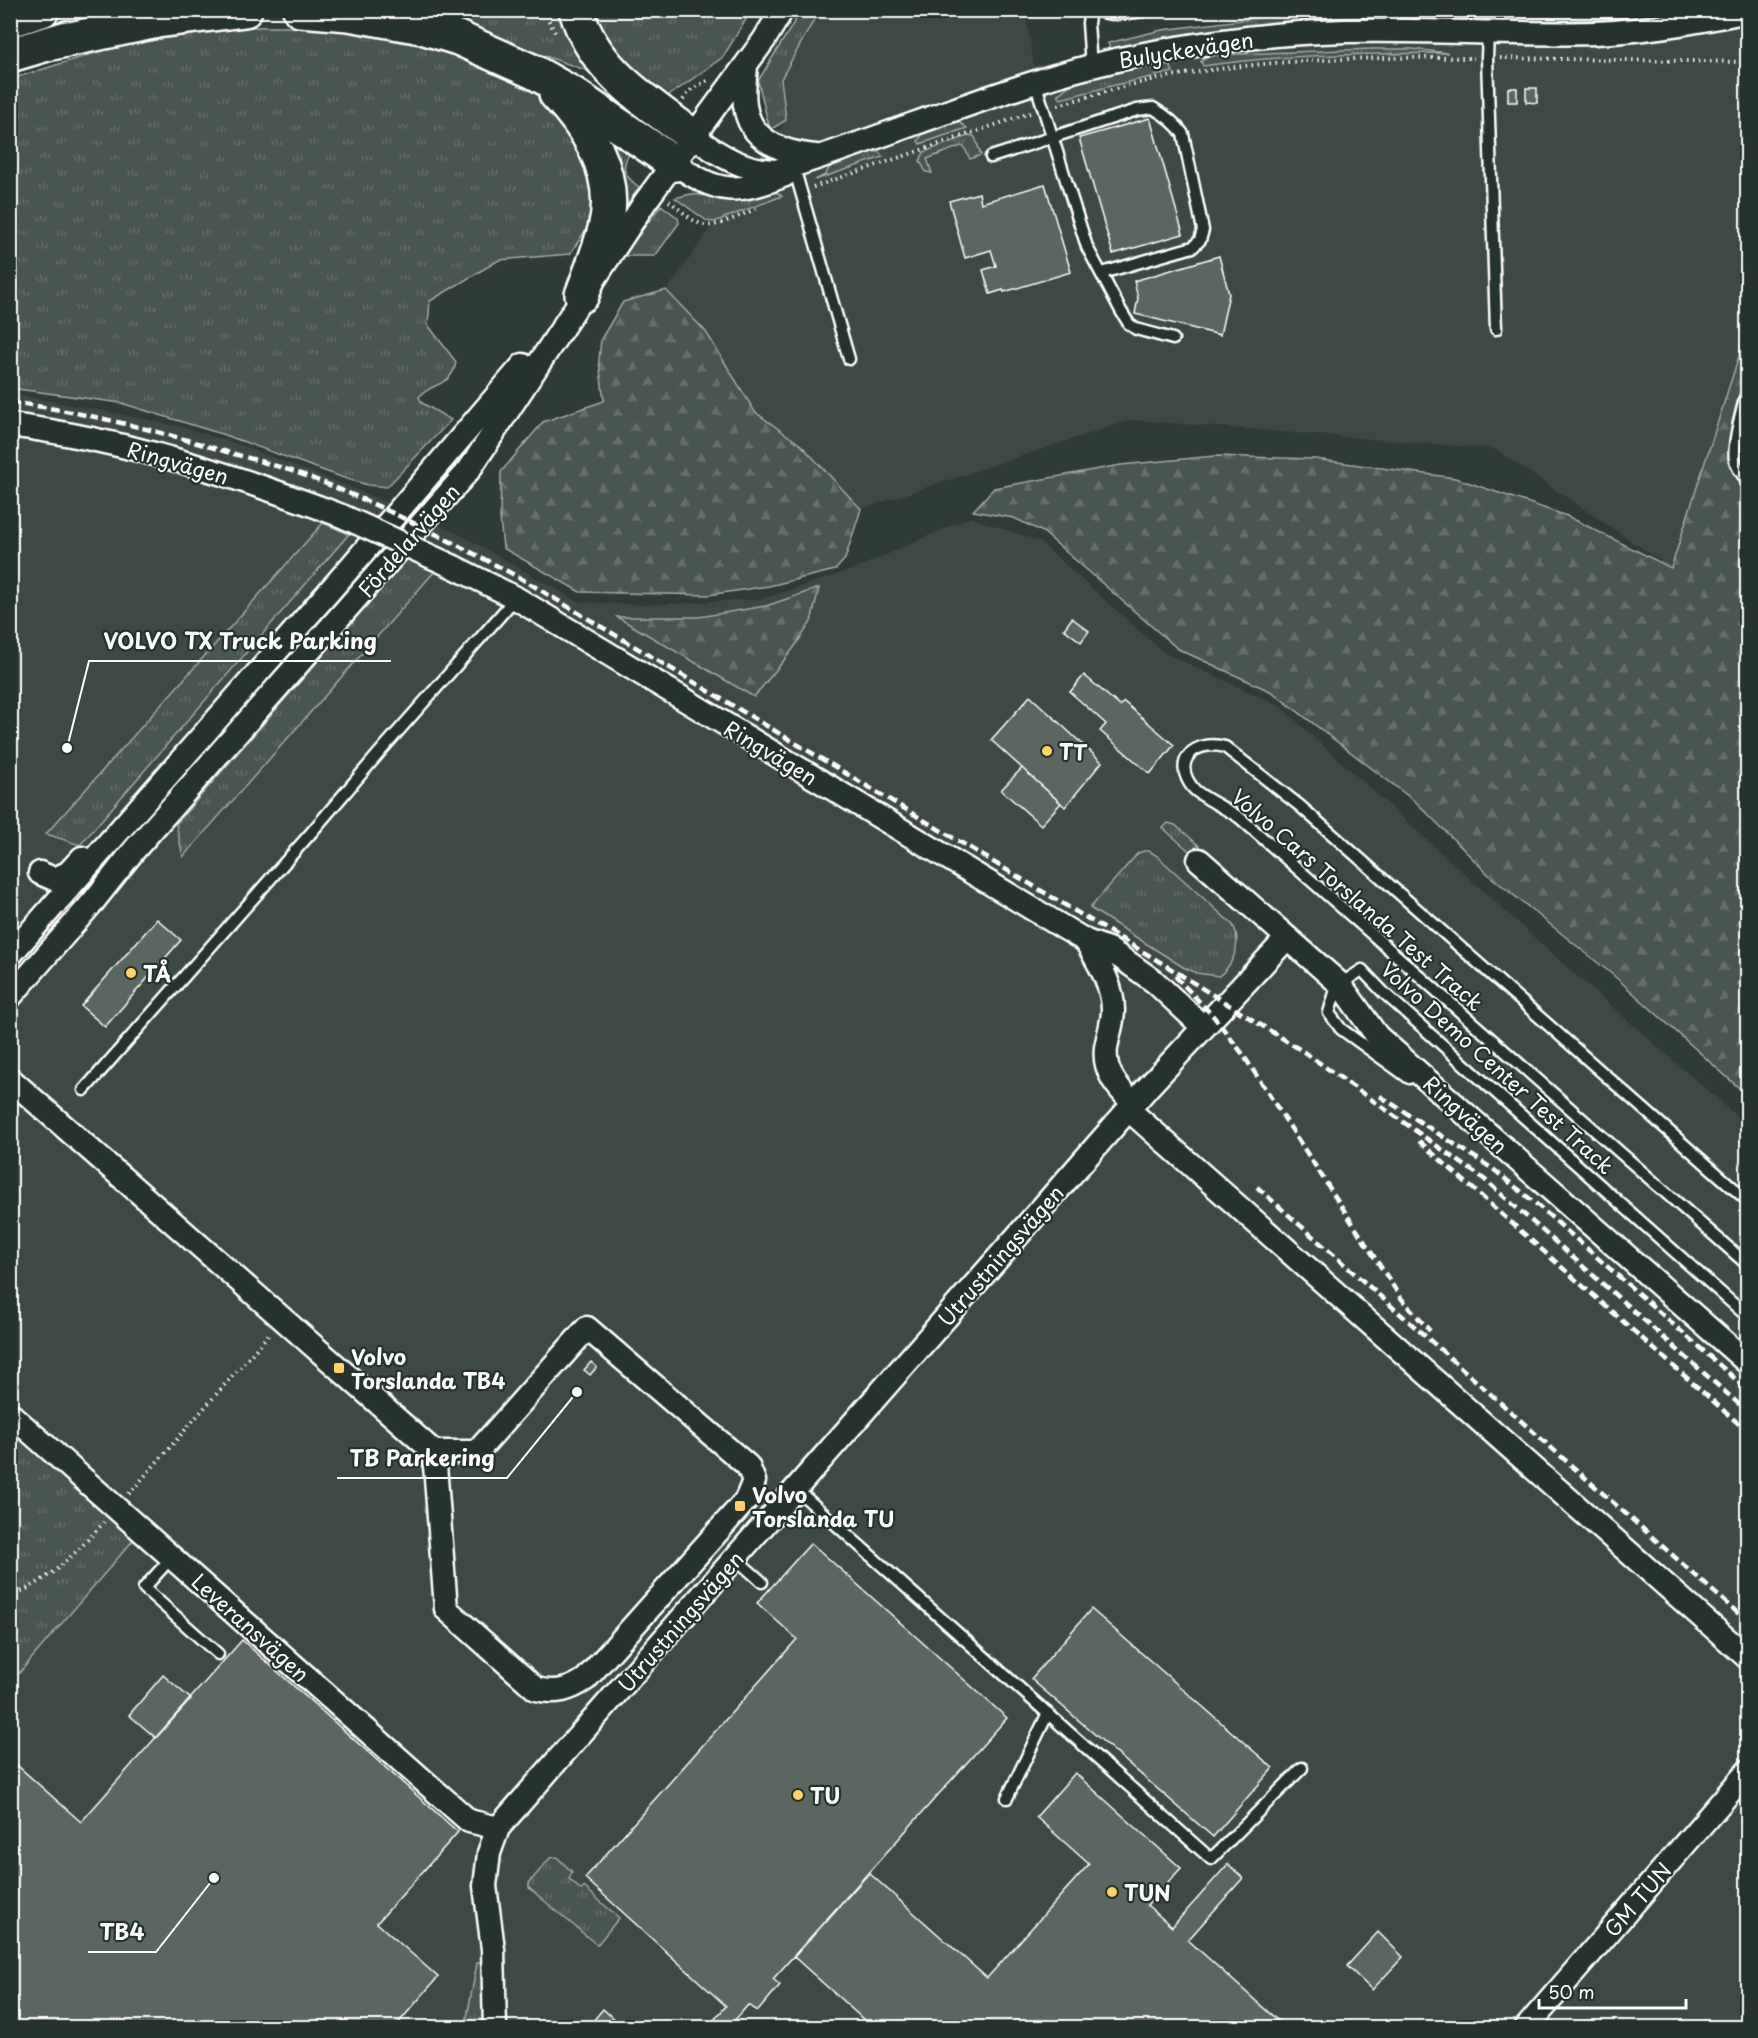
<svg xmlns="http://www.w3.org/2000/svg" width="1758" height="2038" font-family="'Playpen Sans',sans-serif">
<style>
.built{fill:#3c4842}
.grass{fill:url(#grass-tufts);stroke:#a4aaa7;stroke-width:1.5}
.forest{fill:url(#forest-firs);stroke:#a4aaa7;stroke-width:1.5}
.pitch{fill:#4a544f;stroke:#a4aaa7;stroke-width:1.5}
.building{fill:#5b6661;stroke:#fff;stroke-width:1.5}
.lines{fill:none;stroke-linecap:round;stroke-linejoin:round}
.service-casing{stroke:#fff;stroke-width:15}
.minor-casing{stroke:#fff;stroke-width:27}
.primary-casing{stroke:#fff;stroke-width:38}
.path{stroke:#fff;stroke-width:4;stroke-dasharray:1.5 4.5;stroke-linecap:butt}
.service{stroke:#26332d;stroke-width:10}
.minor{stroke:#26332d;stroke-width:22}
.primary{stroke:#26332d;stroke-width:33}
.rail{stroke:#fff;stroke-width:4.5;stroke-dasharray:9 4.5;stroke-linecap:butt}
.minor-bridge-casing{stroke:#fff;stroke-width:27;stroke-linecap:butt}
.minor-bridge{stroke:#26332d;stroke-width:22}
.poi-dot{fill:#ffd166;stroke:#26332d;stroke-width:2}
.labels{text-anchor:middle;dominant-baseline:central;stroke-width:4.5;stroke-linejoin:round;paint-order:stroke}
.street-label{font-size:21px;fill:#fff;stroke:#26332d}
.poi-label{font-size:21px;font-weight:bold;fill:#fff;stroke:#26332d;text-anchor:start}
.leader{fill:none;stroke:#fff;stroke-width:2}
.callout-dot{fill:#fff;stroke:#26332d;stroke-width:2}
.callout-label{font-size:22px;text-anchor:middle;font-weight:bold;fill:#fff;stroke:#26332d;stroke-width:4.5;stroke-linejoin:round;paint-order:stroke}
</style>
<defs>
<pattern id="grass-tufts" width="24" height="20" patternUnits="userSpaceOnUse" patternTransform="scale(1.5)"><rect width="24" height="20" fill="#4a544f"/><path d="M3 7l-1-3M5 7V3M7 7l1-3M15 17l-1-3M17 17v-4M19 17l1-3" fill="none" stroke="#656e69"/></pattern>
<pattern id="forest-firs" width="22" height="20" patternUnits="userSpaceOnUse" patternTransform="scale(1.5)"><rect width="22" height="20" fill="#4a544f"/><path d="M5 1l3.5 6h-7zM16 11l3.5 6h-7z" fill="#656e69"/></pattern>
</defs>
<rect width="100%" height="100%" fill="#2f3b35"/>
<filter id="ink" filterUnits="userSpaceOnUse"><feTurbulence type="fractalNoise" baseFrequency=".0167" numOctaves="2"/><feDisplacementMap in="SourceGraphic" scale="12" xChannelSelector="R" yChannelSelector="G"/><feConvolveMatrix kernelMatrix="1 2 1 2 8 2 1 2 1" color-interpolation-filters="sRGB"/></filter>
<g filter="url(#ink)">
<path class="built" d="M819,11H1025L1034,66L1173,39L1441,17L1639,20L1666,11H1743L1748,42L1747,331L1671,568L1495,449L1131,420L861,509L801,445L755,412L706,332L667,290L786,120L781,79Z
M10,393L179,426L238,444L358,490L461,535L579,602L644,605L762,599L854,569L970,517L1039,541L1163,652L1280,706L1567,967L1747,1125V2027H11Z"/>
<path class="grass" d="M439,11H561L596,74L534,52Z
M589,11H751L723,57L667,97L621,68Z
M801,11H819L781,79L786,120L770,130L758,81Z
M1313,11H1331L1332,19C1257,23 1183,31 1110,49L1108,43L1162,30Z
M217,27H338L439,46L530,81L564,126L593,180L597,213L570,254L499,260L430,301L428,325L456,362C451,388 433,381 419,397L422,403L451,420L387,487L368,485L344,478L225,435L121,403L11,388V79L98,52Z
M1373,49H1412L1448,53C1366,54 1284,54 1203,66L1201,61L1212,55Z
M1165,64L1171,67L1173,72L1115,85L1061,99L1058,96V94C1063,91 1066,88 1070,85C1092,72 1140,68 1165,64Z
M594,120L634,147C620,165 621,174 639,187L620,217Z
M959,122L967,128L920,144L918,141C924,127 945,125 959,122Z
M970,135L975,137L981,155L970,159L964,147L961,146L927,159L932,173L926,172L920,161L924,152Z
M870,151L879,152L883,157L815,180L825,175L831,165Z
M773,190L782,196L714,222L707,221L675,198L690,194L719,197Z
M661,205L678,218L679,223L655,256H625L624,255Z
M323,523L349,534L80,845L46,834Z
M408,558L435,571L183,857L176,824Z
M1168,823L1175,825L1186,834L1255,896L1245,900L1163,828Z
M1144,851H1149L1156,855L1233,925C1242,943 1234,964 1219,976L1196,973L1183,967L1090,908L1138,853Z
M10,1430L135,1538L14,1679L10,1676Z
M557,1857L572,1872L569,1879L581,1890L584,1887L619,1918L597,1945L529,1888V1883L550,1858Z
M477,1963H483L485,1994L483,2027L465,2028Z"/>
<path class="forest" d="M666,290L706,332L755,412L801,445L861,509L845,559L835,570L769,586L708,595L580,592L503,548L500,518L501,472L543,422L604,401L599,361L601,339L623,302Z
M1747,331V1095L1613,975L1491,877L1417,803L1272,692L1178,649L1043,532L1014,518L973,511L994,488L1121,465L1215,456L1315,459L1455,478L1567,516L1671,568Z
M819,588L811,622L793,649L754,697L617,617H699L766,606Z"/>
<path class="pitch" d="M1441,10L1666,11L1639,20L1441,17Z"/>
<path class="building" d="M1508,88H1517V102H1508Z
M1526,88H1537V103L1526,102Z
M1150,118L1183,234L1113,254L1079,138Z
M1045,184L1071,272L1004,292L1003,290L990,294L983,270L996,266L991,250L965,258L949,201L979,193L981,203Z
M1219,256L1229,294L1220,335L1135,314L1138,298L1134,281Z
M1072,618L1089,631L1081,642L1064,629Z
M1084,675L1120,706L1124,702L1174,745L1150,774L1100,731L1106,724L1070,692Z
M1030,696L1102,762L1065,807L991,740Z
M1022,768L1061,803L1041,825L1001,790Z
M157,919L181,940L105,1027L81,1006Z
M591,1362L597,1367L590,1375L584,1370Z
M811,1543L1007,1718L773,1979L780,1985L758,2011L748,2005L728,2028H707L726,2006L585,1878L797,1639L757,1603Z
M1091,1609L1273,1768L1213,1837L1031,1679Z
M242,1640L458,1832L377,1923L438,1977L394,2028H10V1759L81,1822Z
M163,1675L191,1699L156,1738L129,1715Z
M1075,1773L1181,1868L1147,1905L1172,1927L1228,1864L1243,1878L1188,1940L1286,2028H873L794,1957L869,1873L987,1978L1089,1864L1036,1817Z
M1378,1932L1403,1957L1372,1990L1347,1966Z
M603,2009L624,2028H587Z"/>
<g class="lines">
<g class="service-casing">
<path id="service" d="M1090,10L1088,23L1091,66
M1097,10C1113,18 1133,12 1150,10
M1390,10L1392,31
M1488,32L1487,58L1496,329
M1035,82L1087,247L1121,311L1129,324L1136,329L1173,339
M991,157L1137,110L1153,108C1165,115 1175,122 1183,134L1203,230L1200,240L1193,247L1102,273
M795,171L849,359
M1748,389C1743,404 1732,446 1735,460C1737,468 1742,475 1748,481
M1409,1078L1341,1029L1329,1013L1337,986L1362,970L1384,993L1748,1317
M84,1090L310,834L379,753L506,609L514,597
M1748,1201L1300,806L1225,747C1195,739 1171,761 1193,788C1200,797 1228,809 1240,818L1748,1265
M796,1489L1211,1859L1302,1768
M172,1557L144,1588L218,1654
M735,1558L762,1582
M1007,1798L1048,1713"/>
</g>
<g class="minor-casing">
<path id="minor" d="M746,66C745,79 743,92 745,105C749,141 784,153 816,156
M694,137C719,155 744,171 776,171C875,141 970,100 1069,72C1136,53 1206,42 1275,35C1382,25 1488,36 1595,33C1647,31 1697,22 1748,11
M675,164C719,194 736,195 785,175
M10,425C125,440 234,475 342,516
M454,567L514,597L1046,917L1086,941L1108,949L1130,964L1155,982L1203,1027
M1199,860L1340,984L1377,1036L1748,1363
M40,873L54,879L68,873L82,858
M1086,941C1098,962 1113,985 1113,1010C1113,1023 1108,1035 1106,1048C1103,1072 1118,1088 1134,1104
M10,955L347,571L523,365
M10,997L92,903L135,849L469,470L645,202L764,40L782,10
M10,1079L434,1452H477L587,1328L748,1466L754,1481L746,1500L586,1679C570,1690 556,1694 536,1689L446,1609L434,1452
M1129,1110L1748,1658
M10,1414L469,1821L498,1828
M495,2028L493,1949L485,1886L489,1853L498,1828L1149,1086L1287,938
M1526,2028L1748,1771"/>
</g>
<g class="primary-casing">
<path id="primary" d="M300,10L349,14L422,27L458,38L534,72L573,94L675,164
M576,10C594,71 646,101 694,137
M10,20L42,10
M47,44L157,21L245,10
M10,55L67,38
M556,94C590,130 619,177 605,229C599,251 590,273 582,295"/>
</g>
<path class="path" d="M543,10L556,34
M1500,58L1748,62
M683,100L692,89L710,79
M1058,105C1102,93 1146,79 1191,73C1285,58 1380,57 1474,58
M813,187L1030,113
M669,201C679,208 692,222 704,225C717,228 745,213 758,208
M129,1494L270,1333
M10,1596C48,1583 78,1551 104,1522"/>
<use href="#service" class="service"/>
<use href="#minor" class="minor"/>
<use href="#primary" class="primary"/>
<path class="rail" d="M10,402C84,412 156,430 227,452C256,460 286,468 314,479C386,507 454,543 522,579L1165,965L1304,1052L1484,1179L1748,1412
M1175,976L1214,1017L1242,1053L1401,1298L1430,1331
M1380,1096L1493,1169L1534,1202L1748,1390
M1419,1141L1748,1432
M1257,1187L1748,1622"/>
<g class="minor-bridge-casing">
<path id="minor-bridge" d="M342,516L454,567"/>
</g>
<use href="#minor-bridge" class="minor-bridge"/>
</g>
</g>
<g class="poi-dot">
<circle cx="1047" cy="751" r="6"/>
<circle cx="131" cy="973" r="6"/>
<rect x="333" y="1362" width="12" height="12" rx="3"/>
<rect x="734" y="1500" width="12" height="12" rx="3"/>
<circle cx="798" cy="1795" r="6"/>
<circle cx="1112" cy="1892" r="6"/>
</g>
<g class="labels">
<g class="street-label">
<text transform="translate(1186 49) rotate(-9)">Bulyckevägen</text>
<text transform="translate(178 462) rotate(16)">Ringvägen</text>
<text transform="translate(408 540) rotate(-49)">Fördelarvägen</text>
<text transform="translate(771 752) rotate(31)">Ringvägen</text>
<text transform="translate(1358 899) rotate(41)">Volvo Cars Torslanda Test Track</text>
<text transform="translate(1498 1067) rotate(42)">Volvo Demo Center Test Track</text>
<text transform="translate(1466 1114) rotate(42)">Ringvägen</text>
<text transform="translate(1000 1255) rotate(-49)">Utrustningsvägen</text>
<text transform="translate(680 1621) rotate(-49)">Utrustningsvägen</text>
<text transform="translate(251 1627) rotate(42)">Leveransvägen</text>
<text transform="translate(1637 1899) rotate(-49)">GM TUN</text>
</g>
<g class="poi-label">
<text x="1059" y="751">TT</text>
<text x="143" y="973">TÅ</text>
<text x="351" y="1356">Volvo<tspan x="351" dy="24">Torslanda TB4</tspan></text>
<text x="752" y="1494">Volvo<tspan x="752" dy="24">Torslanda TU</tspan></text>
<text x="810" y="1795">TU</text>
<text x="1124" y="1892">TUN</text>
</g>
</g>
<path class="leader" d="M67 748L89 661H391M577 1392L507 1478H337M214 1878L156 1952H88"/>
<g class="callout-dot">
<circle cx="67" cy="748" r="6"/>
<circle cx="577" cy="1392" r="6"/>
<circle cx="214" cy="1878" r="6"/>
</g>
<g class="callout-label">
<text x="240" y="649">VOLVO TX Truck Parking</text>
<text x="422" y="1466">TB Parkering</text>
<text x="122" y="1940">TB4</text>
</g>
<rect width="1758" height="2038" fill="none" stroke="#26332d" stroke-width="36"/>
<rect x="18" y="18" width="1722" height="2002" fill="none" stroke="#fff" stroke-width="2" filter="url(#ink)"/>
<path d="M1539 1999v9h147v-9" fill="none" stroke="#ffffff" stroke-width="3"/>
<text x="1548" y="1999" font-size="18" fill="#ffffff" stroke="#26332d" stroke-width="4.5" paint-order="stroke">50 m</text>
</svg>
